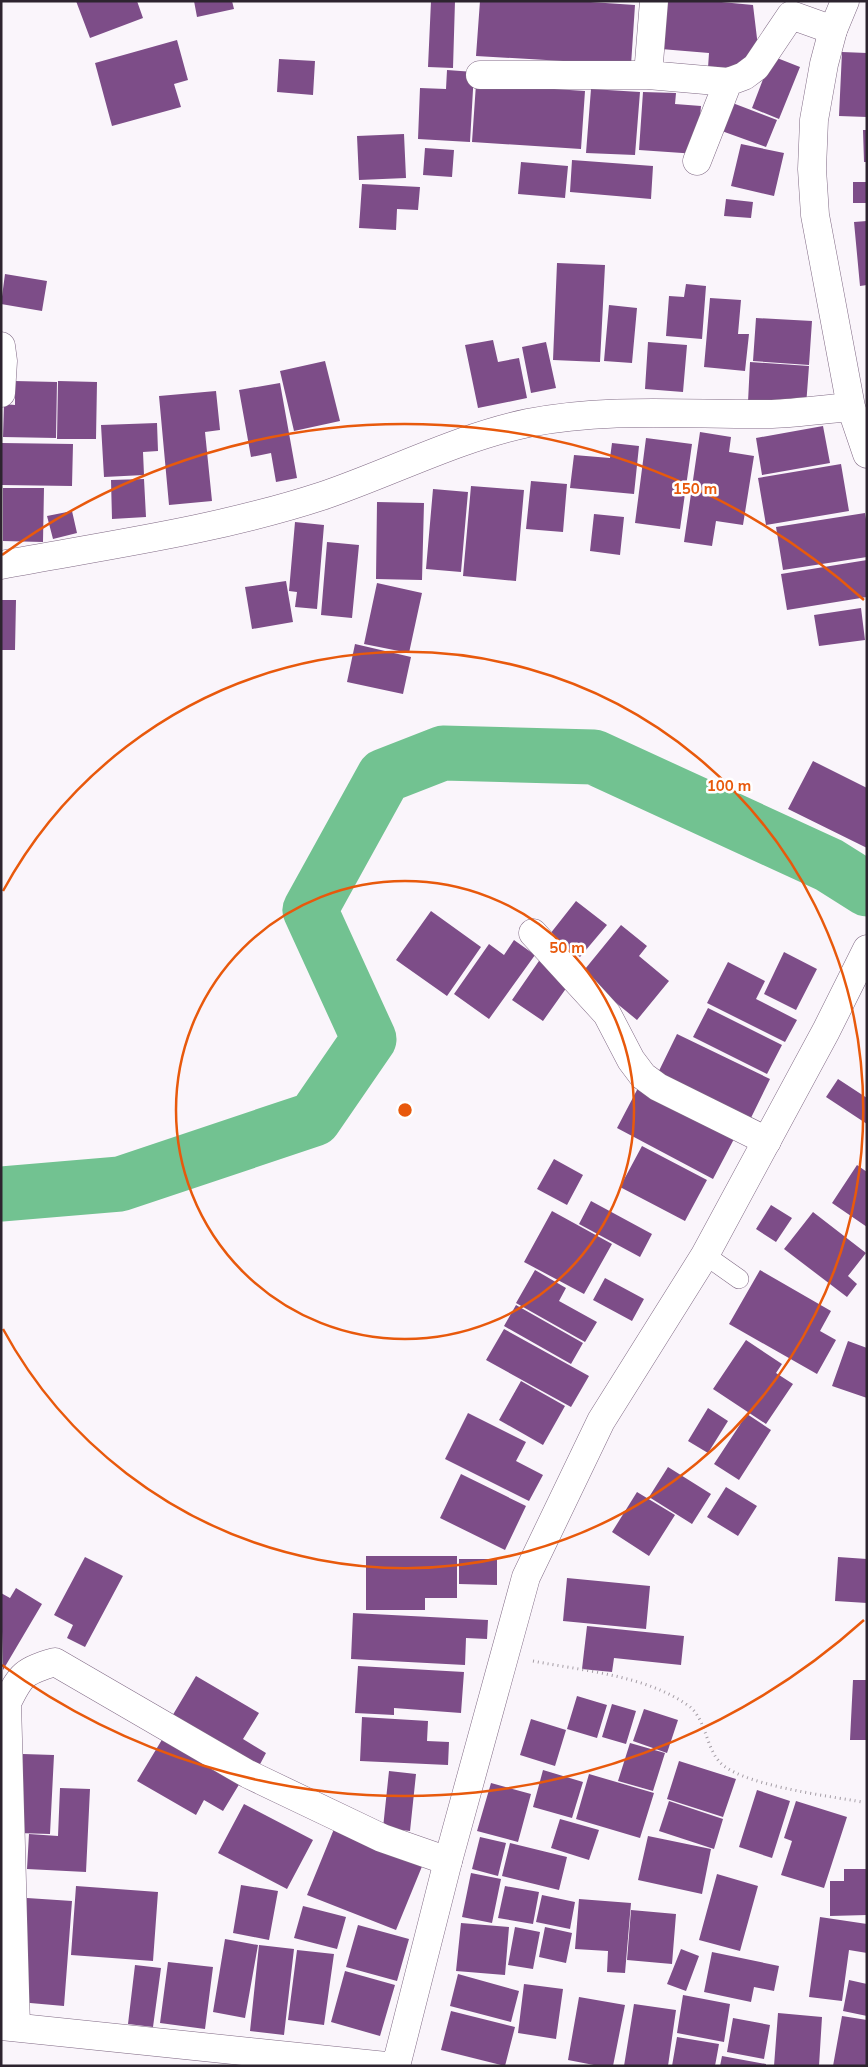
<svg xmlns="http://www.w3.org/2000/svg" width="868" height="2067" font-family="Mulish,sans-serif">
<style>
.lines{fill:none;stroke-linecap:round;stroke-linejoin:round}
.river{stroke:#72c291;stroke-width:55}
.building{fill:#7d4d88}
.service-casing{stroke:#806a85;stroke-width:20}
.minor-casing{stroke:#806a85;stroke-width:29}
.tertiary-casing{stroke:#806a85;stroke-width:29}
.path{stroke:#a49da5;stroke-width:3;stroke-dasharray:1 4;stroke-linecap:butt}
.service{stroke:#fff;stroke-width:19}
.minor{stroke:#fff;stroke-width:28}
.tertiary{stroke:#fff;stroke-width:28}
.ring{fill:none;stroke:#e8590c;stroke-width:2.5}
.centre{fill:#e8590c;stroke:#fff;stroke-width:2.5}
.ring-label{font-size:15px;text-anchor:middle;font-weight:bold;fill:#e8590c;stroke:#fff;stroke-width:5;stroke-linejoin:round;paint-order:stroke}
</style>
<rect width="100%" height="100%" fill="#faf5fb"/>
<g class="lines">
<path class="river" d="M1,1194L120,1184L314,1119L369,1039L310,910L384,776L443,753L594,757L829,865L867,889"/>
</g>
<path class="building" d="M76,1H137L143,18L90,38Z
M194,1H232L234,9L197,17Z
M431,1H455L453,68L428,67Z
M480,1H576L635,5L631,65L476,56Z
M666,1H711L753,5L759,55L739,70L708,68L709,53L661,49Z
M177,40L188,80L174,84L181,107L112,126L95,63Z
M842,52L867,53V117L839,116Z
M772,56L800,67L779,119L752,108Z
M279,59L315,61L313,95L277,92Z
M447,70L474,72L470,142L418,139L420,88L446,89Z
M476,84L585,91L581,149L472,142Z
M591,89L640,92L635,155L586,153Z
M643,92L676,93L675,104L701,106L697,154L639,150Z
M730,102L777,120L766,147L719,130Z
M863,130H867V162H864Z
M404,134L406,178L359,180L357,136Z
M741,144L784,153L774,196L731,186Z
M425,148L454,150L452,177L423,175Z
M572,160L653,166L651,199L570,192Z
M521,162L568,166L565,198L518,194Z
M853,182H867V203H853Z
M362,184L420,187L418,210L397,209L396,230L359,228Z
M726,199L753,202L751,218L724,216Z
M867,221V285L860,286L854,222Z
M557,263L605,265L600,362L553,360Z
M5,274L47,281L42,311L1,304Z
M686,284L706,286L702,339L666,336L669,296L684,297Z
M710,298L741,300L738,334H749L745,371L704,367Z
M609,305L637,308L632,363L604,361Z
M756,318L812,321L809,365L753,361Z
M493,340L498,362L519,358L527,398L478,408L465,345Z
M546,342L556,388L531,393L522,347Z
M648,342L687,345L683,392L645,389Z
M325,361L340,421L294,431L280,371Z
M750,362L809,366L806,406L748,402Z
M15,381L57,382L56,438L3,437L4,404L15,405Z
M58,381L97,382L96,439H57Z
M280,383L297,478L276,482L271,453L251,457L239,390Z
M216,391L220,430L205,432L212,501L169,505L159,396Z
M157,423L158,451L143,452L144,475L104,477L101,425Z
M823,426L830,463L762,475L756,438Z
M700,432L731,437L729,452L754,456L743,525L716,521L712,546L684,542Z
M646,438L692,444L680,529L635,523Z
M2,443L73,444L72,486L2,485Z
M612,443L639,446L634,494L570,488L574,455L610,458Z
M841,464L849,511L766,525L758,478Z
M144,479L146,517L112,519L111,480Z
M531,481L567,484L563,532L526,529Z
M471,486L524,490L516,581L463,576Z
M3,488H44L43,542L3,541Z
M433,489L468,492L461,572L426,569Z
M377,502L424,503L422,580L376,579Z
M72,511L77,533L53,539L47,516Z
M865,513L867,525V557L783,570L776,527Z
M594,514L624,517L620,555L590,551Z
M295,522L324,525L317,609L295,607L297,592L289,591Z
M327,542L359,545L352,618L321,615Z
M867,560V597L787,610L781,574Z
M286,581L293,622L252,629L245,587Z
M377,583L422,593L409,653L364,644Z
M1,600H16L15,650H1Z
M861,608L865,640L819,646L814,615Z
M355,644L411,657L403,694L347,682Z
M813,761L867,788V848L788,809Z
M576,901L607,925L580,957L550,934Z
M431,911L481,947L447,996L396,960Z
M621,925L647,946L639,956L669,981L637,1020L581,974Z
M514,940L535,955L489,1019L454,994L489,944L504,955Z
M784,952L817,969L796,1010L764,994Z
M541,958L572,980L543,1021L512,1000Z
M728,962L765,981L756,999L797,1020L785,1042L707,1003Z
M708,1008L782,1045L767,1074L693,1037Z
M677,1034L770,1079L748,1124L655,1079Z
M838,1079L867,1098V1124L826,1097Z
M638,1088L734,1139L713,1179L617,1128Z
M642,1146L707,1180L685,1221L620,1187Z
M554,1159L583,1175L567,1205L537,1189Z
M857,1165L867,1172V1227L832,1203Z
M591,1201L652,1234L640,1257L579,1224Z
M771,1205L792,1218L776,1242L756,1229Z
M552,1211L612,1244L584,1294L524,1262Z
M813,1212L866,1253L848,1276L857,1284L847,1297L784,1249Z
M535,1270L566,1288L559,1301L597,1322L585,1342L516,1303Z
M760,1270L831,1311L820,1331L836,1340L817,1374L729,1324Z
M605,1278L644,1299L632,1321L593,1300Z
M516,1305L583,1343L571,1364L504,1326Z
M504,1329L589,1376L571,1407L486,1360Z
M746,1340L782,1364L776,1373L793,1384L766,1424L713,1389Z
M848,1341L867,1348V1398L832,1386Z
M521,1381L565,1406L543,1445L499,1420Z
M708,1408L728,1421L708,1453L688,1441Z
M468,1413L526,1442L516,1461L543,1475L529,1501L445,1459Z
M747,1414L771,1430L739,1480L714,1464Z
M668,1467L711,1494L692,1524L649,1497Z
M461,1474L526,1506L505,1550L440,1518Z
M726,1487L757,1506L738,1536L707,1517Z
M637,1492L675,1515L649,1556L612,1532Z
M366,1556H457V1598H425V1610H366Z
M85,1557L123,1576L85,1647L67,1638L73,1625L54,1615Z
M838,1557L867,1559V1603L835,1601Z
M459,1559H497V1585L459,1584Z
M567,1578L650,1586L646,1629L563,1621Z
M16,1588L42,1604L3,1670L1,1593L10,1598Z
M353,1613L488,1620L487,1639L466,1638L465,1665L351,1659Z
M587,1626L684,1636L681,1665L614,1658L612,1672L582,1669Z
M358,1666L464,1672L461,1713L394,1708V1715L355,1713Z
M196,1676L259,1713L243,1739L266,1753L258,1768L171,1718Z
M853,1680H867V1740H850Z
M577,1696L607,1705L597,1738L567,1729Z
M612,1704L636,1711L626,1744L602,1737Z
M644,1709L678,1720L667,1753L633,1741Z
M362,1717L428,1721L427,1741L449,1742L448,1765L360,1761Z
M531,1719L566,1730L555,1766L520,1755Z
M166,1733L243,1778L223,1811L204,1800L196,1815L137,1781Z
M630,1743L665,1753L653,1791L618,1781Z
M23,1754L54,1755L50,1834L18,1833Z
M679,1761L736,1779L723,1817L667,1799Z
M543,1770L583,1782L572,1818L533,1807Z
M389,1771L416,1774L410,1831L383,1828Z
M589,1774L654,1793L640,1838L576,1819Z
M491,1783L531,1794L518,1842L477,1831Z
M60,1788L90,1789L86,1872L27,1869L29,1834L58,1836Z
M757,1790L790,1801L772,1858L739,1847Z
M669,1801L723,1819L714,1849L659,1831Z
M796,1801L847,1817L824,1888L781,1875L792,1841L784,1838Z
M244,1804L313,1840L287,1889L218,1853Z
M560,1819L599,1830L589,1860L551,1848Z
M334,1829L423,1864L396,1930L307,1895Z
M648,1836L711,1849L702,1894L638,1880Z
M480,1837L506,1843L498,1876L472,1869Z
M510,1843L567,1857L559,1890L502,1876Z
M844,1869H867V1915L830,1916V1881H844Z
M471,1873L501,1879L492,1923L462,1917Z
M717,1874L758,1886L740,1951L699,1940Z
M241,1885L278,1891L269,1940L233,1933Z
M76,1886L158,1892L153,1961L71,1955Z
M505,1886L539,1892L533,1924L498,1918Z
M542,1895L575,1902L570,1929L536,1922Z
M27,1898L72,1901L64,2006L19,2002Z
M579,1899L631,1903L625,1973L607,1972L608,1951L575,1949Z
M303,1906L346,1917L337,1949L294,1938Z
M631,1910L676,1914L672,1964L627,1960Z
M820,1917L867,1924V1953L849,1950L842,2001L809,1997Z
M461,1923L509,1927L505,1975L456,1971Z
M358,1925L409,1939L397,1981L346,1967Z
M515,1927L540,1932L533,1969L508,1965Z
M545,1927L572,1933L566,1963L539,1957Z
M225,1939L258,1945L245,2018L213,2012Z
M259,1945L294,1949L284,2035L250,2031Z
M681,1949L699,1956L686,1991L667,1984Z
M297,1950L334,1954L324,2025L288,2020Z
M712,1952L779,1966L774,1991L754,1987L751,2002L704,1992Z
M168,1962L213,1967L205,2029L160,2023Z
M135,1965L161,1968L153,2027L128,2024Z
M345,1971L395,1985L380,2036L331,2022Z
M458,1974L519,1991L511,2022L450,2006Z
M849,1980L867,1984V2016L843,2011Z
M524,1984L563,1989L556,2039L518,2033Z
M683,1995L730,2004L724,2042L677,2033Z
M579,1997L625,2005L613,2066H599L568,2060Z
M634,2004L676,2010L668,2066H624Z
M451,2011L515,2027L505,2066L441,2050Z
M778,2013L822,2017L819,2066H774Z
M842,2016L867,2020V2066H833Z
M733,2018L770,2025L764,2059L727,2052Z
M677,2037L719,2044L715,2066H672Z
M722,2056L766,2064V2066H720Z"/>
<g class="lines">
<g class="service-casing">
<path id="service" d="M705,1255L739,1279"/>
</g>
<g class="minor-casing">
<path id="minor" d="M480,75H648L728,82L744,76L756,67L791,15L833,30
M648,75L654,1
M697,161L728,82
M1,346L3,361L1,393
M533,933L607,1014L631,1060L643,1076L658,1087L767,1141
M16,2027L7,1703C21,1674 24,1671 55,1662L248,1774L382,1838L448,1861"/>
</g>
<g class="tertiary-casing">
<path id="tertiary" d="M845,1L833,30L824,64L814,120L812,169L815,215L851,407L867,454
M1,565C108,545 218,530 322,496C390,473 457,438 528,423C609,407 690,415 772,414C798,413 825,409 851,407
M1,2026L386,2066
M396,2066L448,1861L526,1577L601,1421L705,1255L826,1031L867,949"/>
</g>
<path class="path" d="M533,1661C584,1671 643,1675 686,1704C705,1715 705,1744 718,1760C736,1785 830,1796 862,1802"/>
<use href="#service" class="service"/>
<use href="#minor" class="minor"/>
<use href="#tertiary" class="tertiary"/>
</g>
<g class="ring">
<circle cx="405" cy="1110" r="229"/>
<path d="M3 891A458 458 0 1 1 3 1329"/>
<path d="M864 1620A686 686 0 0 1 2 1665M2 555A686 686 0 0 1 864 600"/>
</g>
<circle cx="405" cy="1110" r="8" class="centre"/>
<g class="ring-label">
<text x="695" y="494">150 m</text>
<text x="729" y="791">100 m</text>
<text x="567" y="953">50 m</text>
</g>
<rect width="868" height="2067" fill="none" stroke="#2d242f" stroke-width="5"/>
</svg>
